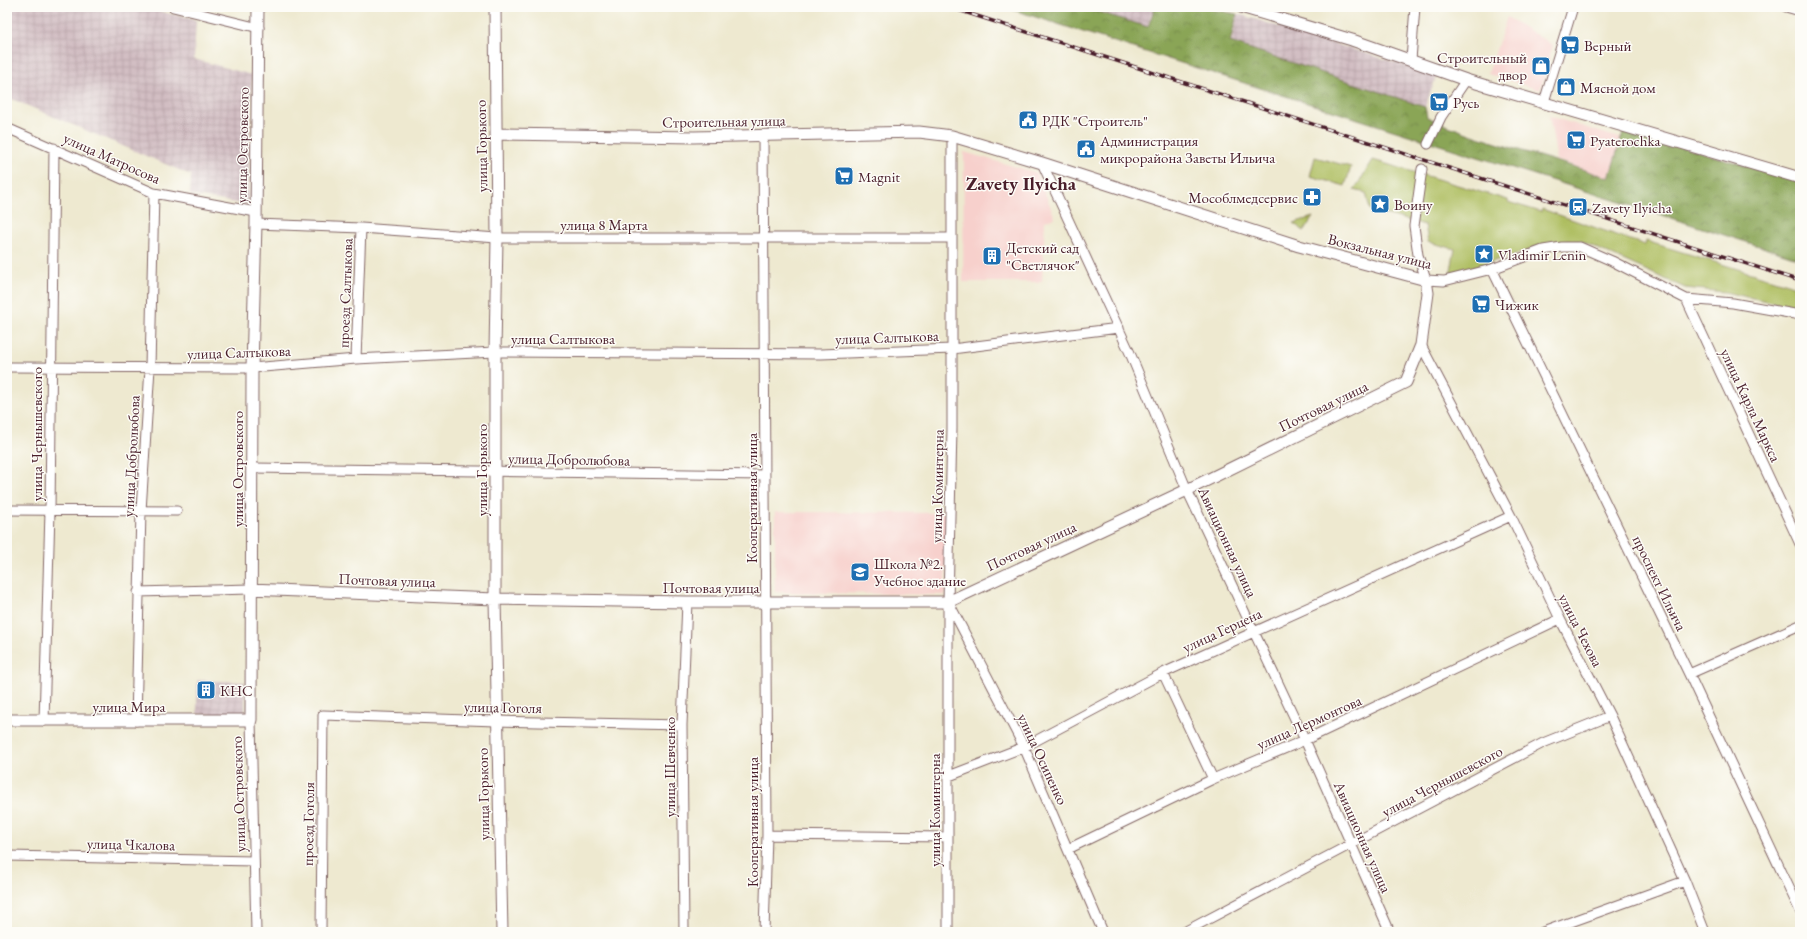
<svg xmlns="http://www.w3.org/2000/svg" width="1807" height="939" font-family="'EB Garamond',serif">
<style>
.built{fill:#f7d0cc}
.industrial{fill:url(#industrial-grid)}
.forest{fill:url(#forest-crowns);stroke:#6a6241}
.green{fill:#aebe61;stroke:#7c6e46}
.lines{fill:none;stroke-linecap:round;stroke-linejoin:round}
.minor-casing{stroke:#836665;stroke-width:11}
.tertiary-casing{stroke:#836665;stroke-width:13}
.minor{stroke:#fff;stroke-width:9}
.tertiary{stroke:#fff;stroke-width:11}
.rail-casing{stroke:#4a1f2b;stroke-width:3.5}
.rail{stroke:#fdfcf7;stroke-width:2;stroke-dasharray:6;stroke-linecap:butt}
.labels{text-anchor:middle;dominant-baseline:central;stroke-width:3;stroke-linejoin:round;paint-order:stroke}
.poi-label{font-size:15px;fill:#4a1f2b;stroke:#fdfcf7;text-anchor:start}
.street-label{font-size:15px;fill:#4a1f2b;stroke:#fdfcf7}
.district-label{font-size:19px;font-weight:bold;fill:#4a1f2b;stroke:#fdfcf7}
</style>
<defs>
<pattern id="industrial-grid" width="8" height="8" patternUnits="userSpaceOnUse"><rect width="8" height="8" fill="#d2bec3"/><path d="M0 4h8M4 0v8" fill="none" stroke="#b6a3a8"/></pattern>
<pattern id="forest-crowns" width="20" height="18" patternUnits="userSpaceOnUse"><rect width="20" height="18" fill="#8aa557"/><path d="M2 6a3 3 0 1 1 6 0M12 15a3 3 0 1 1 6 0" fill="none" stroke="#738648"/></pattern>
</defs>
<rect width="100%" height="100%" fill="#fdfcf7"/>
<filter id="ink" filterUnits="userSpaceOnUse"><feTurbulence type="fractalNoise" baseFrequency=".025" numOctaves="2"/><feDisplacementMap in="SourceGraphic" scale="8" xChannelSelector="R" yChannelSelector="G"/><feConvolveMatrix kernelMatrix="1 2 1 2 8 2 1 2 1" color-interpolation-filters="sRGB"/></filter>
<filter id="wash" filterUnits="userSpaceOnUse"><feTurbulence type="fractalNoise" baseFrequency=".012" numOctaves="4" result="noise"/><feDisplacementMap in="SourceGraphic" scale="16" xChannelSelector="R" yChannelSelector="G"/><feGaussianBlur stdDeviation="0.9" result="paint"/><feColorMatrix in="noise" values="0 0 0 0 0 0 0 0 0 0 0 0 0 0 0 0 0 1.4 0 .05"/><feComposite in="paint" operator="in"/></filter>
<g filter="url(#wash)">
<rect width="100%" height="100%" fill="#eee9d0"/>
<path class="built" d="M1507,17L1553,45L1540,90L1488,74Z
M1549,116L1622,139L1609,178L1557,160Z
M964,152L1037,173L1055,218L1045,221L1042,282H963Z
M775,512L947,513L945,595L775,592Z"/>
<path class="industrial" d="M7,7H142L196,20L194,59L252,75L248,205L190,195L191,175L7,97Z
M1085,7H1154L1147,27Z
M1238,14L1437,75L1425,107L1231,42Z
M197,680L245,682V715L197,714Z"/>
<path class="forest" d="M1004,7H1082L1148,27L1155,7H1200L1237,14L1230,42L1425,107L1427,117C1485,143 1548,157 1609,178L1624,129L1800,182V259Z"/>
<path class="green" d="M1315,157L1351,167L1345,186L1310,176Z
M1373,160L1508,200V202L1541,212L1542,209L1645,245L1646,241L1800,288V308L1724,292L1685,288L1581,241H1558L1450,275L1455,249L1428,242L1425,225L1370,210L1366,193L1354,190Z
M1313,217L1304,231L1293,223Z"/>
</g>
<g filter="url(#ink)">
<g class="lines">
<g class="minor-casing">
<path id="minor" d="M173,7L259,28
M1786,7L1800,11
M1411,60L1415,7
M1544,102L1573,7
M7,128L154,193L256,212
M763,136L767,835L764,932
M1428,144L1441,117L1466,80
M1042,163L1130,353L1187,490L1305,740L1390,932
M1422,169L1414,226L1418,255L1426,280L1444,281L1492,269L1543,250L1562,247H1580L1612,261L1686,299L1733,303L1800,315
M256,224L361,228L497,238H952
M1492,269L1689,674L1800,911
M1686,299L1800,544
M1421,345L1511,516L1560,619L1610,716L1685,881L1705,932
M356,359L361,228
M7,367L252,368L356,359L495,352L821,354L952,349L1119,328
M253,468L764,475
M7,510L177,511
M138,592L250,589
M949,603L1024,747L1103,932
M1163,673L1213,779
M1689,674L1800,625
M251,720L256,932
M44,721L50,511L54,148
M136,721L141,511L150,368L154,193
M949,776L1024,747L1163,673L1511,516
M767,835L948,837
M1068,849L1213,779L1305,740L1560,619
M7,856L254,861
M321,932L323,715L496,721L682,725
M684,932L682,725L687,602
M948,932V602L952,429V136
M1184,932L1543,743L1610,716
M1543,932L1685,881"/>
</g>
<g class="tertiary-casing">
<path id="tertiary" d="M495,7L497,238L495,352V599L502,932
M1241,7L1352,40L1466,80L1800,178
M250,589L495,599L687,602H948L1187,490L1406,382L1421,345L1428,293L1426,280L1299,246L1042,163L952,136L919,132L694,137L497,134
M7,720H251L252,368L256,224L258,7"/>
</g>
<use href="#minor" class="minor"/>
<use href="#tertiary" class="tertiary"/>
<g class="rail-casing">
<path id="rail" d="M949,7L1800,281"/>
</g>
<use href="#rail" class="rail"/>
</g>
</g>
<defs>
<g id="supermarket-square" transform="scale(1)"><rect x="-9" y="-9" width="18" height="18" rx="4" fill="#1f6fb2" stroke="#fdfcf7"/><path d="M-6-5.5h2.5l.6 2H6L4.5 2H-2.5L-4.4-4H-6ZM-1.5 3.2a1.3 1.3 0 1 0 .1 0ZM3 3.2a1.3 1.3 0 1 0 .1 0Z" fill="#fff"/></g>
<g id="shop-square" transform="scale(1)"><rect x="-9" y="-9" width="18" height="18" rx="4" fill="#1f6fb2" stroke="#fdfcf7"/><path d="M-5-2.5h2.3a2.7 3.5 0 0 1 5.4 0H5L5.5 6h-11ZM-1.5-2.5h3a1.5 2.3 0 0 0-3 0Z" fill="#fff"/></g>
<g id="civic-square" transform="scale(1)"><rect x="-9" y="-9" width="18" height="18" rx="4" fill="#1f6fb2" stroke="#fdfcf7"/><path d="M-.6-6.5H3V-4.5H.6V-3L4-1V1h2V6H-6V1h2V-1L-.6-3ZM-1.2 2.5V6h2.4V2.5Z" fill="#fff"/></g>
<g id="pharmacy-square" transform="scale(1)"><rect x="-9" y="-9" width="18" height="18" rx="4" fill="#1f6fb2" stroke="#fdfcf7"/><path d="M-2-6h4v4h4v4h-4v4h-4v-4h-4v-4h4Z" fill="#fff"/></g>
<g id="sight-square" transform="scale(1)"><rect x="-9" y="-9" width="18" height="18" rx="4" fill="#1f6fb2" stroke="#fdfcf7"/><path d="M0-6L1.8-2.2L6-1.7L2.9 1.2L3.7 5.4L0 3.3L-3.7 5.4L-2.9 1.2L-6-1.7L-1.8-2.2Z" fill="#fff"/></g>
<g id="station-square" transform="scale(1)"><rect x="-9" y="-9" width="18" height="18" rx="4" fill="#1f6fb2" stroke="#fdfcf7"/><path d="M-3-6H3Q5-6 5-4V2Q5 4 3 4L4.5 6H3L1.5 4h-3L-3 6H-4.5L-3 4Q-5 4-5 2V-4Q-5-6-3-6ZM-3.5-4v3h7v-3ZM-3.5 1v1.5H-2V1ZM2 1v1.5H3.5V1Z" fill="#fff"/></g>
<g id="building-square" transform="scale(1)"><rect x="-9" y="-9" width="18" height="18" rx="4" fill="#1f6fb2" stroke="#fdfcf7"/><path d="M-4-6H4V6H1V3H-1V6H-4ZM-2.5-4.3h1.7v1.8h-1.7ZM.8-4.3h1.7v1.8H.8ZM-2.5-1h1.7V.8h-1.7ZM.8-1h1.7V.8H.8Z" fill="#fff"/></g>
<g id="school-square" transform="scale(1)"><rect x="-9" y="-9" width="18" height="18" rx="4" fill="#1f6fb2" stroke="#fdfcf7"/><path d="M0-5L7-2L0 1L-7-2ZM-4 1L0 2.5L4 1V4Q0 6-4 4Z" fill="#fff"/></g>
</defs>
<g fill-rule="evenodd">
<use href="#supermarket-square" x="1570" y="45"/>
<use href="#shop-square" x="1541" y="66"/>
<use href="#shop-square" x="1566" y="87"/>
<use href="#supermarket-square" x="1439" y="102"/>
<use href="#civic-square" x="1028" y="120"/>
<use href="#supermarket-square" x="1576" y="140"/>
<use href="#civic-square" x="1086" y="149"/>
<use href="#supermarket-square" x="844" y="176"/>
<use href="#pharmacy-square" x="1312" y="197"/>
<use href="#sight-square" x="1380" y="204"/>
<use href="#station-square" x="1578" y="207"/>
<use href="#sight-square" x="1484" y="254"/>
<use href="#building-square" x="992" y="256"/>
<use href="#supermarket-square" x="1481" y="304"/>
<use href="#school-square" x="860" y="572"/>
<use href="#building-square" x="206" y="690"/>
</g>
<g class="labels">
<g class="poi-label">
<text x="1584" y="45">Верный</text>
<text x="1527" y="57" text-anchor="end">Строительный<tspan x="1527" dy="17">двор</tspan></text>
<text x="1580" y="87">Мясной дом</text>
<text x="1453" y="102">Русь</text>
<text x="1042" y="120">РДК "Строитель"</text>
<text x="1100" y="140">Администрация<tspan x="1100" dy="17">микрорайона Заветы Ильича</tspan></text>
<text x="1590" y="140">Pyaterochka</text>
<text x="858" y="176">Magnit</text>
<text x="1298" y="197" text-anchor="end">Мособлмедсервис</text>
<text x="1394" y="204">Воину</text>
<text x="1592" y="207">Zavety Ilyicha</text>
<text x="1006" y="247">Детский сад<tspan x="1006" dy="17">"Светлячок"</tspan></text>
<text x="1498" y="254">Vladimir Lenin</text>
<text x="1495" y="304">Чижик</text>
<text x="874" y="563">Школа №2.<tspan x="874" dy="17">Учебное здание</tspan></text>
<text x="220" y="690">КНС</text>
</g>
<g class="street-label">
<text transform="translate(724 121) rotate(-1)">Строительная улица</text>
<text transform="translate(242 145) rotate(-89)">улица Островского</text>
<text transform="translate(481 146) rotate(-91)">улица Горького</text>
<text transform="translate(112 158) rotate(24)">улица Матросова</text>
<text x="604" y="224">улица 8 Марта</text>
<text transform="translate(1380 251) rotate(14)">Вокзальная улица</text>
<text transform="translate(345 293) rotate(-88)">проезд Салтыкова</text>
<text transform="translate(887 337) rotate(-2)">улица Салтыкова</text>
<text x="563" y="338">улица Салтыкова</text>
<text transform="translate(239 352) rotate(-2)">улица Салтыкова</text>
<text transform="translate(1751 405) rotate(65)">улица Карла Маркса</text>
<text transform="translate(1323 406) rotate(-26)">Почтовая улица</text>
<text transform="translate(36 434) rotate(-90)">улица Чернышевского</text>
<text transform="translate(131 456) rotate(-87)">улица Добролюбова</text>
<text transform="translate(569 459) rotate(1)">улица Добролюбова</text>
<text transform="translate(237 469) rotate(-90)">улица Островского</text>
<text transform="translate(481 470) rotate(-90)">улица Горького</text>
<text transform="translate(937 486) rotate(-89)">улица Коминтерна</text>
<text transform="translate(751 498) rotate(-90)">Кооперативная улица</text>
<text transform="translate(1228 542) rotate(65)">Авиационная улица</text>
<text transform="translate(1031 546) rotate(-25)">Почтовая улица</text>
<text transform="translate(387 580) rotate(2)">Почтовая улица</text>
<text transform="translate(1660 583) rotate(64)">проспект Ильича</text>
<text x="711" y="587">Почтовая улица</text>
<text transform="translate(1222 630) rotate(-25)">улица Герцена</text>
<text transform="translate(1581 630) rotate(63)">улица Чехова</text>
<text x="129" y="706">улица Мира</text>
<text transform="translate(503 707) rotate(1)">улица Гоголя</text>
<text transform="translate(1309 722) rotate(-24)">улица Лермонтова</text>
<text transform="translate(1043 759) rotate(65)">улица Осипенко</text>
<text transform="translate(669 767) rotate(-90)">улица Шевченко</text>
<text transform="translate(1442 781) rotate(-28)">улица Чернышевского</text>
<text transform="translate(238 794) rotate(-92)">улица Островского</text>
<text transform="translate(483 794) rotate(-91)">улица Горького</text>
<text transform="translate(934 810) rotate(-90)">улица Коминтерна</text>
<text transform="translate(752 822) rotate(-90)">Кооперативная улица</text>
<text transform="translate(308 824) rotate(-89)">проезд Гоголя</text>
<text transform="translate(1363 837) rotate(66)">Авиационная улица</text>
<text transform="translate(131 844) rotate(1)">улица Чкалова</text>
</g>
<g class="district-label">
<text x="1021" y="183">Zavety Ilyicha</text>
</g>
</g>
<rect width="1807" height="939" fill="none" stroke="#fdfcf7" stroke-width="24"/>
</svg>
